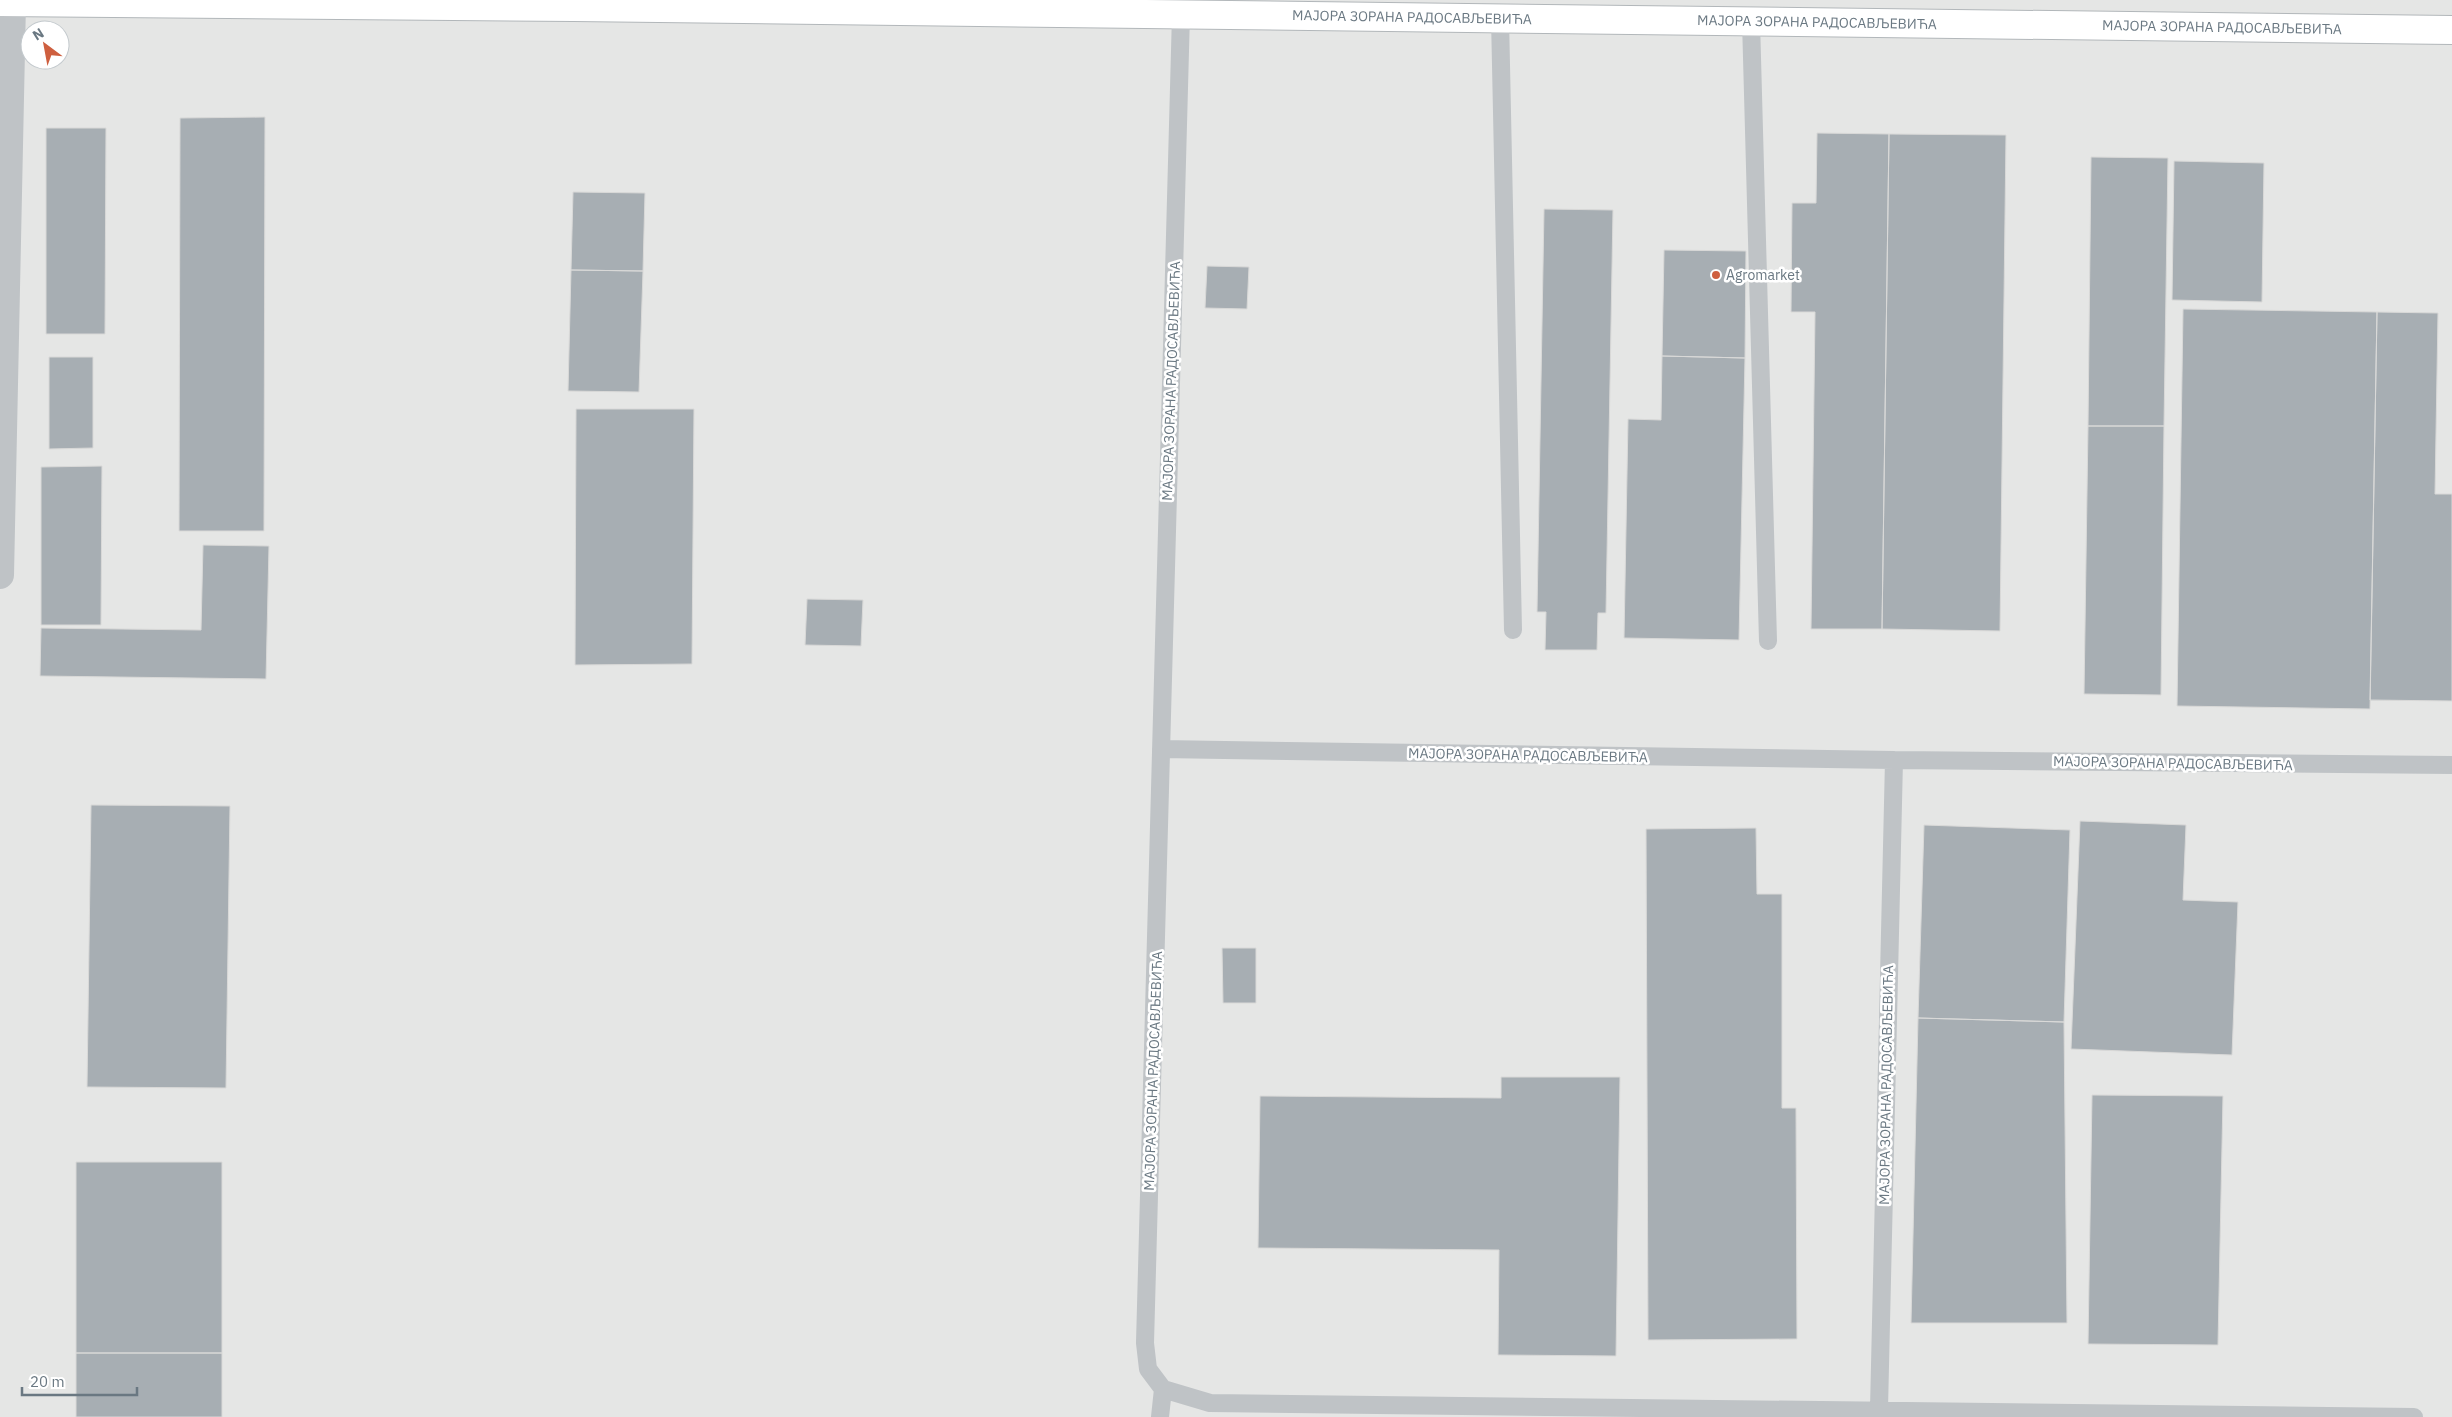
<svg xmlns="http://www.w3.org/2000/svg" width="2452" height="1417" font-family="'IBM Plex Sans',sans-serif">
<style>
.built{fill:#e5e6e5;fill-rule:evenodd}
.building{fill:#a7aeb3;stroke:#d9d9d8}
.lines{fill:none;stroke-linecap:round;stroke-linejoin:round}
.secondary-casing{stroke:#b2b7ba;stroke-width:30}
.lane{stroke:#bfc3c6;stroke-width:18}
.street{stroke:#bfc3c6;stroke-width:28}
.secondary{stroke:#fff;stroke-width:28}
.poi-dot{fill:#ce5f3f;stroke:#fff;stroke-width:2}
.labels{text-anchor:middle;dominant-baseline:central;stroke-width:5;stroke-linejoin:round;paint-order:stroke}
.street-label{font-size:14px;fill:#6a7882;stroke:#fff}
.poi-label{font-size:14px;fill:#6a7882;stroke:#fff;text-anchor:start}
</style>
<rect width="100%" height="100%" fill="#f7f7f5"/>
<path class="built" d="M0,0H2452V1417H0ZM30,30H60V60H30Z"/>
<path class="building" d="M265,117L264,531H179L180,118Z
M46,128H106L105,334H46Z
M1817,133L1889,134L1882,629H1811L1815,312H1791L1792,203H1816Z
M1889,134L2006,135L2000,631L1882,629Z
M2091,157L2168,158L2164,426H2088Z
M2174,161L2264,163L2262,302L2172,300Z
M573,192L645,193L643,271L571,270Z
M1544,209L1613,210L1606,613H1598L1597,650H1545L1546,612H1537Z
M1664,250L1746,251L1745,358L1662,356Z
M1207,266L1249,267L1247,309L1205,308Z
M571,270L643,271L639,392L568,391Z
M2183,309L2377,312L2370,709L2177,706Z
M2377,312L2438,313L2435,494H2452V701L2370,700Z
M1662,356L1745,358L1739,640L1624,638L1628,419L1661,420Z
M49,357H93V448L49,449Z
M576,409H694L692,664L575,665Z
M2088,426H2164L2161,695L2084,694Z
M102,466L101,625H41V467Z
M203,545L269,546L266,679L40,676L41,628L201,630Z
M807,599L863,600L861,646L805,645Z
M91,805L230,806L226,1088L87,1087Z
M2080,821L2186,825L2183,900L2238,902L2232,1055L2071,1049Z
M1924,825L2070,830L2064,1022L1918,1018Z
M1756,828L1757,894H1782V1108H1796L1797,1339L1648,1340L1646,829Z
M1222,948H1256V1003H1223Z
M1918,1018L2064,1022L2067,1323H1911Z
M1501,1077H1620L1616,1356L1498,1355L1499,1250L1258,1248L1260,1096L1501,1098Z
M2092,1095L2223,1096L2218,1345L2088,1344Z
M76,1162H222V1353H76Z
M76,1353H222V1417H76Z"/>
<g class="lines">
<g class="secondary-casing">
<path id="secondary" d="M0,2L574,7L2452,30"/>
</g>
<path class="lane" d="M1500,18L1513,630
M1751,21L1768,641
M1161,749L1894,760L2452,765
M1163,1389L1148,1369L1145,1343L1181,14
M1163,1389L1210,1403L2414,1417
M1879,1409L1894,760
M1160,1417L1163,1389"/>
<path class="street" d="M0,575L12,2"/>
<use href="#secondary" class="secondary"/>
</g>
<circle class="poi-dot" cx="1716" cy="275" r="5"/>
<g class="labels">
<g class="street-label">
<text transform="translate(1412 17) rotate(1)">МАЈОРА ЗОРАНА РАДОСАВЉЕВИЋА</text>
<text transform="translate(1817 22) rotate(1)">МАЈОРА ЗОРАНА РАДОСАВЉЕВИЋА</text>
<text transform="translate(2222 27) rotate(1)">МАЈОРА ЗОРАНА РАДОСАВЉЕВИЋА</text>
<text transform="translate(1171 381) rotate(-88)">МАЈОРА ЗОРАНА РАДОСАВЉЕВИЋА</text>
<text transform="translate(1528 755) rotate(1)">МАЈОРА ЗОРАНА РАДОСАВЉЕВИЋА</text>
<text transform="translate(2173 763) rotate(1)">МАЈОРА ЗОРАНА РАДОСАВЉЕВИЋА</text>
<text transform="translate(1153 1071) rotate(-88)">МАЈОРА ЗОРАНА РАДОСАВЉЕВИЋА</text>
<text transform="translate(1886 1085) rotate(-89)">МАЈОРА ЗОРАНА РАДОСАВЉЕВИЋА</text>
</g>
<g class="poi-label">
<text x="1726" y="275">Agromarket</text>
</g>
</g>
<g transform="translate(45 45) rotate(328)"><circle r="24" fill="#ffffff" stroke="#c3c9cd"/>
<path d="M0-4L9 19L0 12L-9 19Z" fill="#ce5f3f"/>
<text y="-8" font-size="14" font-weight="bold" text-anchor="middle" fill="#6a7882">N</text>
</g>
<path d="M22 1387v8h115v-8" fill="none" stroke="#6a7882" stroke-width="2.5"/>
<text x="30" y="1387" font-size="15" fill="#6a7882" stroke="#ffffff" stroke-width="4" paint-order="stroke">20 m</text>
</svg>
